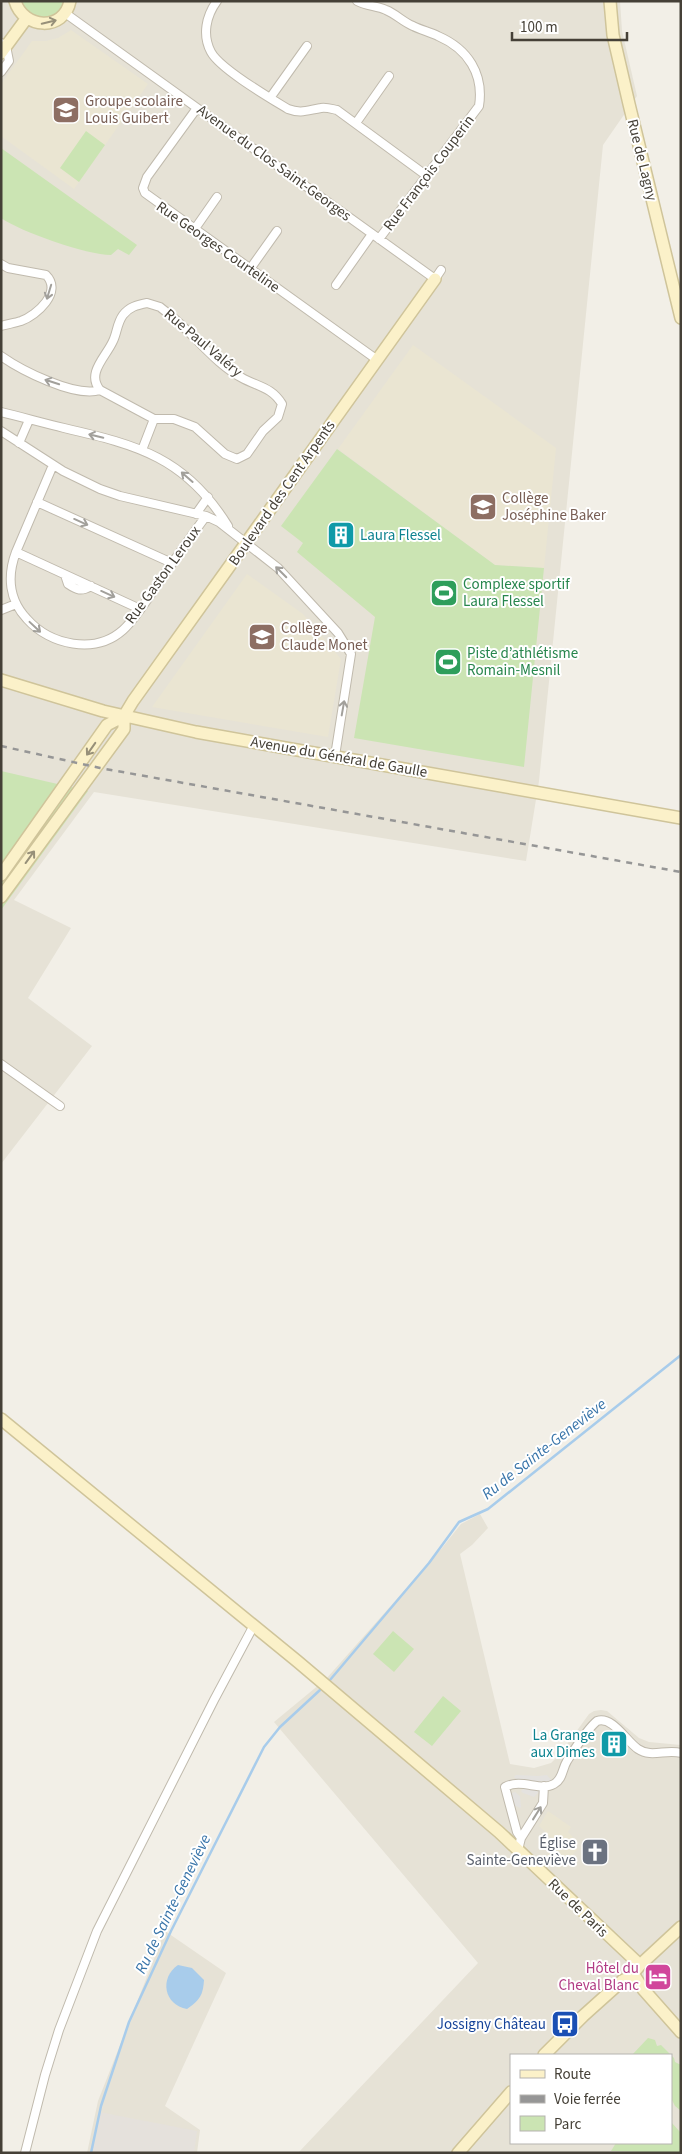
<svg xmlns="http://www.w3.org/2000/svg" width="682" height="2154" font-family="'Source Sans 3',sans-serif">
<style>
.residential{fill:#e6e2d6;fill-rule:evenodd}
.industrial{fill:#e5e1dc}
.education{fill:#eae5d2}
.green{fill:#cbe4b3}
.parking{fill:#e4e2df}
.water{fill:#a8cceb}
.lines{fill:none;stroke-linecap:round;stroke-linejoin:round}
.stream{stroke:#a8cceb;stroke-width:2.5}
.street-casing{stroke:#c0baad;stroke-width:10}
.secondary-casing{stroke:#cfc49a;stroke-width:14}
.street{stroke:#fff;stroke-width:8}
.secondary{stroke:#fbf1c9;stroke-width:11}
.rail{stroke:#969696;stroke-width:2.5;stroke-dasharray:6 6;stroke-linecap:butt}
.oneway{stroke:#979079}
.oneway2{stroke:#a2a09b}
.labels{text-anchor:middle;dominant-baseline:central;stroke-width:4;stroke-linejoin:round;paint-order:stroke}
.education-label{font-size:15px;fill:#785e54;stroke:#fff;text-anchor:start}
.street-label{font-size:15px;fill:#454037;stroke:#fff}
.culture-label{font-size:15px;fill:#0d838f;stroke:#fff;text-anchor:start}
.leisure-label{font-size:15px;fill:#27864d;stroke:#fff;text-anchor:start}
.worship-label{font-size:15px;fill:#5b616d;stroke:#fff;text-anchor:end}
.hotel-label{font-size:15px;fill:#b23c85;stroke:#fff;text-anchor:end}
.transit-label{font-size:15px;fill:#164399;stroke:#fff;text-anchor:end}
.water-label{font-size:16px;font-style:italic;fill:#3874a9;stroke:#fff}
</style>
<rect width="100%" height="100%" fill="#f2efe7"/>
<path class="residential" d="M1,1H620L622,31L637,96L603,145L539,781L526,861L94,792L14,900L71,928L28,998L92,1046L1,1164Z
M480,1514L488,1528L472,1545L460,1554L510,1764L534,1768L551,1763L560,1754L589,1714L594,1711L601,1710L607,1711L639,1738L649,1742L681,1745V2153H298L478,1963L274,1722L326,1679L442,1548L461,1524ZM511,2055H671V2143H511Z
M165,1931L226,1973L165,2106L200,2130L197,2153H87L98,2101Z"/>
<path class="industrial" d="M99,2112L197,2131L194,2153H91Z"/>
<path class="education" d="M71,30L148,84L74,189L1,136V84L32,41H46L58,38Z
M413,345L556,448L544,568L495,565L338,449Z
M247,574L303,614L341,659L328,737L152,707Z
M548,1811L571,1827L568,1832L578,1842L575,1846L578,1849L559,1869L547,1855L557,1843L539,1826Z"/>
<path class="green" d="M20,1H65C53,27 33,23 20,1Z
M86,131L105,145L79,182L60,168Z
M1,148L137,245L129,255L118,249L111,255C87,255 21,232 1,218Z
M337,449L495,565L544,568L524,767L354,738L375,617L297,552L303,543L281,526Z
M1,771L88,791L1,910Z
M393,1631L414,1649L394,1672L373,1654Z
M443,1696L461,1711L432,1746L414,1732Z
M648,2038L655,2040L657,2046L661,2045L674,2058L675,2062L681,2065V2111L675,2106L671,2098V2055H632Z
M671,2122L681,2133V2153L611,2151L616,2143H671Z"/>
<path class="parking" d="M516,1775L538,1776L547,1775L553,1782L518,1781L514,1777Z
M526,1786L537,1790L539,1792L534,1797L523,1793L521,1791Z
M515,1792L520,1796L521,1807L520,1808L514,1805L512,1793Z"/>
<path class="water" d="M178,1965L192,1968L204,1980C203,1995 200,2000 187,2009C164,2005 159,1978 178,1965Z"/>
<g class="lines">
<path class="stream" d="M330,1680L429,1563L459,1522L488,1509L681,1355
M91,2153L101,2106L129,2022L171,1931L264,1747L280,1727L320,1690"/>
<g class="street-casing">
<path id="street" d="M217,1C206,16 202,35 211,52C220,69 270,98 288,109C301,114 308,110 321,108C326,107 332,109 337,110L427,176
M357,1C366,6 377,6 386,10C396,14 403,22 413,26C421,30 430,32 438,36C468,49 484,74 479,106L379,239
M65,13L435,279L441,270
M1,43L6,46L9,61L1,72
M270,98L307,46
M197,108L147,177L143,188L145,193L376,359
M356,123L389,76
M194,230L217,197
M1,264L8,268L46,275C63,292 37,315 21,321C15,323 8,324 1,326
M250,269L277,231
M336,285L372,234
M147,303L160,307L170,315C195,335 215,364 244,379C260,387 272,388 282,404L278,417L263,431L247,454L237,459L225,454L195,427L174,419H154L100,390C86,373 106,357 113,341C117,333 117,323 123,315C129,307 137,305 147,303Z
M1,356C21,370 75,398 100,390
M1,412C22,417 43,423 64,428C138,445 186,458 228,526
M1,431L63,471L100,489L120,496L206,516L219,522L278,568L338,633L351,654L335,756
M19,443L29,420
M142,450L154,419
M53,465L16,552C7,576 9,600 27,619C50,645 95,655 123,630C136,618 147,600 157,585C173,562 189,539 206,516
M37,502L172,563
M196,514L208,497
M16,552L140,609
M65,575L68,584C77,590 81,592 91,586
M1,610L16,604
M1,1064L60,1106
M521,1838L543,1803L544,1786
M518,1850L521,1838L517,1832L505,1787C522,1778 540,1792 554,1784C563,1779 562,1769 567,1761C574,1750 587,1729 597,1721C613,1716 626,1741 638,1749C651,1758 666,1749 681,1753
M25,2153L45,2075L59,2030L97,1931L214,1700L253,1627"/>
</g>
<g class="secondary-casing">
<path id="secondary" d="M15,1C23,29 64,32 70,1
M610,1L613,35L629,104L681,318
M1,53L26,19
M1,680L103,711L196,732L681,818
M1,875L107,725L124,716
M1,897L124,729V716L133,701L435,279
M1,1419L297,1661L499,1832L640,1965
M635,1971L640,1965L681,1927
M634,1975L643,1989L681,2032
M544,2055L583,2016L622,1981L634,1975
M458,2153L511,2092"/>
</g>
<use href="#street" class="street"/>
<use href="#secondary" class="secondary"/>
<path class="rail" d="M1,746L100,768L681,872"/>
</g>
<defs><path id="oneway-shaft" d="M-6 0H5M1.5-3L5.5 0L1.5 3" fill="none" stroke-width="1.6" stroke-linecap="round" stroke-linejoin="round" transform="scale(1.25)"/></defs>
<g class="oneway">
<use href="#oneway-shaft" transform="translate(49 22) rotate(-14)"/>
<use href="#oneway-shaft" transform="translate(91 749) rotate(125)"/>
<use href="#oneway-shaft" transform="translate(30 857) rotate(-54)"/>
</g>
<g class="oneway2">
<use href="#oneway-shaft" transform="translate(49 292) rotate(107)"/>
<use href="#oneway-shaft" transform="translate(52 382) rotate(-162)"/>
<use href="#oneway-shaft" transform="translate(96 436) rotate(-167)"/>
<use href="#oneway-shaft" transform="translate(187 477) rotate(-139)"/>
<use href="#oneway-shaft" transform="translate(81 522) rotate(24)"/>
<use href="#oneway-shaft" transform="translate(281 572) rotate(-135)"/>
<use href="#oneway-shaft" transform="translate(108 594) rotate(24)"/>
<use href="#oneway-shaft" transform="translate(35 627) rotate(43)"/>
<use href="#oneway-shaft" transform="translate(343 708) rotate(-80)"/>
<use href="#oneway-shaft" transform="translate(537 1813) rotate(-58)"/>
</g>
<defs>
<g id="school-square" transform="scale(1.4375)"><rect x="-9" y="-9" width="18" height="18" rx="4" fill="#8d6e63" stroke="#fff"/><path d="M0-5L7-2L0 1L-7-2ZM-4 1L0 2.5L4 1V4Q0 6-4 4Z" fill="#fff"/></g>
<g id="building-square" transform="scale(1.4375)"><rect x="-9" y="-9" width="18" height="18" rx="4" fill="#0f9aa8" stroke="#fff"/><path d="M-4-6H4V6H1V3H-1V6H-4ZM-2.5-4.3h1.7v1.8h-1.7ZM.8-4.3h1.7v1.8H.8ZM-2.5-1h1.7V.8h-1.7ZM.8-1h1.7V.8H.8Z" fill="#fff"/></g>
<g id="stadium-square" transform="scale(1.4375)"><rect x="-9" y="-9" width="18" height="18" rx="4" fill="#2e9e5b" stroke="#fff"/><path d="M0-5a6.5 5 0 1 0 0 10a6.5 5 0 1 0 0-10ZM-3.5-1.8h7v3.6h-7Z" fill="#fff"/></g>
<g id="church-square" transform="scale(1.4375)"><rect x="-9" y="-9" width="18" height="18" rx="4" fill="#6b7280" stroke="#fff"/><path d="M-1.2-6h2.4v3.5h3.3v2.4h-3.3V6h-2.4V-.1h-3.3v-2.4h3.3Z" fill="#fff"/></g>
<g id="hotel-square" transform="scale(1.4375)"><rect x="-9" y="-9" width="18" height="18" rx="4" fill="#d1479c" stroke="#fff"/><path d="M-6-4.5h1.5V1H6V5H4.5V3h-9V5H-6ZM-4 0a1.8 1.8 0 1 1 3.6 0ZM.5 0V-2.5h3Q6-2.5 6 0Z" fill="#fff"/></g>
<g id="bus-square" transform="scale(1.4375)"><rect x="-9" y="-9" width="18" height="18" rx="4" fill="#1a4fb4" stroke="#fff"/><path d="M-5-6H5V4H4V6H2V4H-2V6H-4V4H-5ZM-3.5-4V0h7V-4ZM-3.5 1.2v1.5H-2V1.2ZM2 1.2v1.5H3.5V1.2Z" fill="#fff"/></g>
</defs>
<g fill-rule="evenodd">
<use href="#school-square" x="66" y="110"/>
<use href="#school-square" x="483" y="507"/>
<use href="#building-square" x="341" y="535"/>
<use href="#stadium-square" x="444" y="593"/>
<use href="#school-square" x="262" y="637"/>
<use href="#stadium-square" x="448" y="662"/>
<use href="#building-square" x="614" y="1744"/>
<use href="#church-square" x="595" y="1852"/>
<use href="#hotel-square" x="658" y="1977"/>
<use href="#bus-square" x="565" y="2024"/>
</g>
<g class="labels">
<g class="education-label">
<text x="85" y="101">Groupe scolaire<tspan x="85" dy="17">Louis Guibert</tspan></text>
<text x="502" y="498">Collège<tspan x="502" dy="17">Joséphine Baker</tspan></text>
<text x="281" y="628">Collège<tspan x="281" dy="17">Claude Monet</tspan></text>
</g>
<g class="street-label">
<text transform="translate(642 160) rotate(76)">Rue de Lagny</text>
<text transform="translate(274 163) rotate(36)">Avenue du Clos Saint-Georges</text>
<text transform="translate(429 173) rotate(-53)">Rue François Couperin</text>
<text transform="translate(218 247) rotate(35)">Rue Georges Courteline</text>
<text transform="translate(203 343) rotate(40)">Rue Paul Valéry</text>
<text transform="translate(282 493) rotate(-55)">Boulevard des Cent Arpents</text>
<text transform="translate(163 575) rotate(-54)">Rue Gaston Leroux</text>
<text transform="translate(339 757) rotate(10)">Avenue du Général de Gaulle</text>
<text transform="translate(578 1908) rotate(44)">Rue de Paris</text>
</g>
<g class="culture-label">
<text x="360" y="535">Laura Flessel</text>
<text x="595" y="1735" text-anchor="end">La Grange<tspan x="595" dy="17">aux Dimes</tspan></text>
</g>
<g class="leisure-label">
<text x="463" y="584">Complexe sportif<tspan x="463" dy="17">Laura Flessel</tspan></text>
<text x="467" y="653">Piste d’athlétisme<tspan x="467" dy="17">Romain-Mesnil</tspan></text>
</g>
<g class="worship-label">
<text x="576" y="1843">Église<tspan x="576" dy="17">Sainte-Geneviève</tspan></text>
</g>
<g class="hotel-label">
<text x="639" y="1968">Hôtel du<tspan x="639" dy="17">Cheval Blanc</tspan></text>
</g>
<g class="transit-label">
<text x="546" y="2024">Jossigny Château</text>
</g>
<g class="water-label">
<text transform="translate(544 1449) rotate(-38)">Ru de Sainte-Geneviève</text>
<text transform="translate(173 1904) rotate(-64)">Ru de Sainte-Geneviève</text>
</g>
</g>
<rect width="682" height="2154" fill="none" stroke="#454037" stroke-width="5"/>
<rect x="510" y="2054" width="162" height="90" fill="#ffffff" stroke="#b5b3af"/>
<rect x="520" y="2070" width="25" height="8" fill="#fbf1c9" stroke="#b5b3af"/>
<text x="554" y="2079" font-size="15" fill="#454037">Route</text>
<rect x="520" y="2095" width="25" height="8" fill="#969696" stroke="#b5b3af"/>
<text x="554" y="2104" font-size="15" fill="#454037">Voie ferrée</text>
<rect x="520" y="2116" width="25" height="15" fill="#cbe4b3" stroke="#b5b3af"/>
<text x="554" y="2129" font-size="15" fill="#454037">Parc</text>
<path d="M512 32v8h115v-8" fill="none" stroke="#454037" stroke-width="2.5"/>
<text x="520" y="32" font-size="15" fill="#454037" stroke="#ffffff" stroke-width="4" paint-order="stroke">100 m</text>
</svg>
